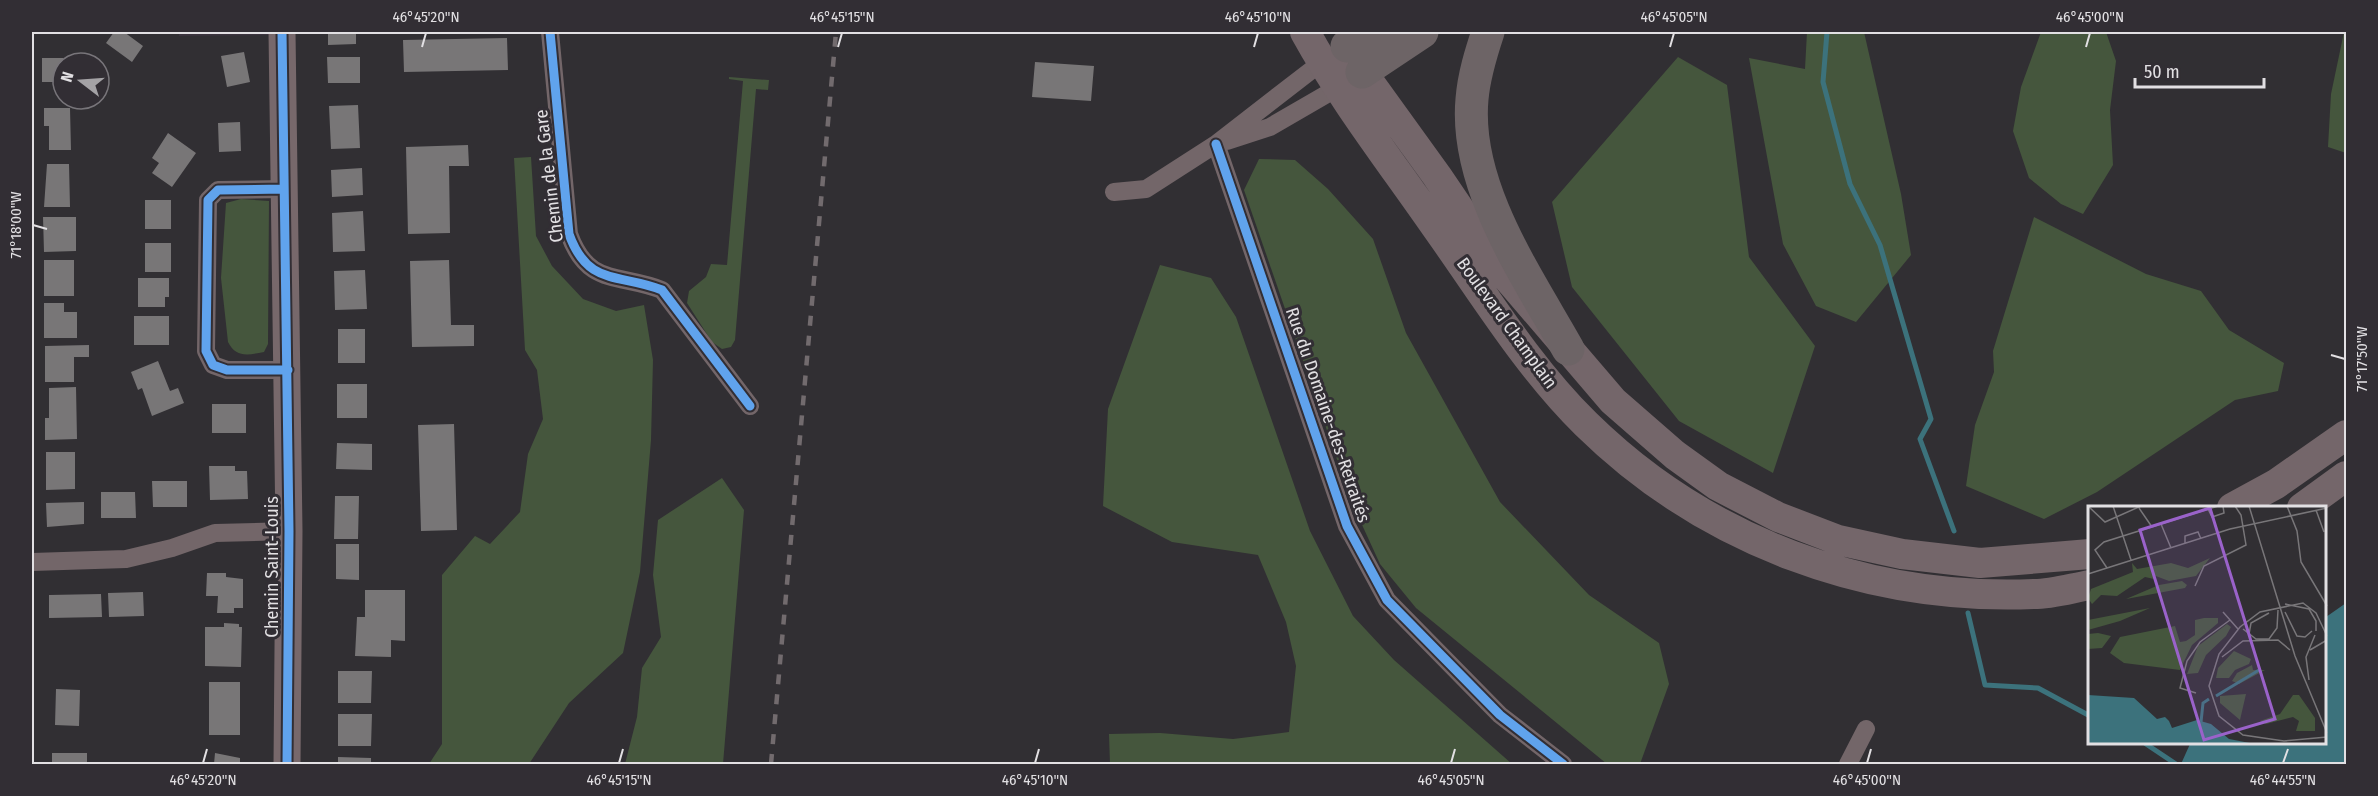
<svg xmlns="http://www.w3.org/2000/svg" width="2378" height="796" font-family="'Fira Sans Condensed',sans-serif">
<style>
.built{fill:#3b343e}
.green{fill:#45563d}
.water{fill:#3c727c}
.lines{fill:none;stroke-linecap:round;stroke-linejoin:round}
.stream{stroke:#3c727c;stroke-width:5}
.building{fill:#787677}
.street{stroke:#736669;stroke-width:18}
.secondary{stroke:#77686b;stroke-width:27}
.primary{stroke:#74666a;stroke-width:30}
.highway{stroke:#6d6466;stroke-width:33}
.rail{stroke:#726b6e;stroke-width:4.5;stroke-dasharray:10 10;stroke-linecap:butt}
.cycleway-casing{stroke:#322e34;stroke-width:13}
.cycleway{stroke:#60a3ed;stroke-width:9}
.ticks{fill:none;stroke:#e2e0e3;stroke-width:2}
.labels{text-anchor:middle;dominant-baseline:central;stroke-width:6;stroke-linejoin:round;paint-order:stroke}
.street-label{font-size:18px;fill:#e2e0e3;stroke:#322e34}
.inset-river{fill:none;stroke:#3c727c;stroke-width:3}
.inset-road{fill:none;stroke:#787679;stroke-width:1.5}
.view{fill:#9a62ca;fill-opacity:0.15;stroke:#9a62ca;stroke-width:3}
.inset-edge{fill:none;stroke:#e2e0e3;stroke-width:3}
.neatline{fill:none;stroke:#e2e0e3;stroke-width:2}
.ticks-label{font-size:15px;text-anchor:middle;fill:#e2e0e3}
</style>
<rect width="100%" height="100%" fill="#312f33"/>
<path class="built" d="M179,32H272V35L179,36Z"/>
<path class="green" d="M1807,32H1864L1901,194L1911,255L1856,322L1816,306L1783,244L1749,58L1805,69Z
M2041,32H2106L2116,61L2110,110L2113,165L2083,214L2061,204L2029,178L2013,131L2021,87Z
M2344,32H2346V153L2328,147L2331,94Z
M1678,57L1727,85L1749,257L1815,346L1773,473L1679,421L1572,287L1552,202Z
M729,77L769,80L768,90L756,89L735,340L731,347L722,349L712,342L687,303L689,291L706,277L711,264L727,265L743,81L729,79Z
M531,157L536,236L552,266L583,299L616,311L644,305L653,360L651,440L640,572L623,653L569,703L529,764H429L442,744V575L475,536L490,544L520,512L528,454L543,419L537,370L525,350L514,158Z
M1259,159L1295,160L1328,189L1373,239L1406,333L1500,502L1589,595L1659,643L1669,684L1640,764H1607L1416,608L1380,564L1352,503L1244,190Z
M241,199L269,201L268,344L264,352C248,355 236,358 228,342L221,278L226,203Z
M2034,217L2146,274L2201,291L2229,330L2284,363L2278,391L2235,400L2097,492L2044,519L1966,486L1975,425L1994,372L1993,351Z
M1160,265L1211,278L1236,317L1310,531L1353,616L1394,660L1512,764H1110L1109,734L1160,733L1233,739L1289,732L1296,666L1286,622L1258,555L1172,542L1103,506L1108,409Z
M722,478L744,510L723,764H625L637,717L642,668L661,637L653,575L658,520Z"/>
<path class="water" d="M2346,603V764H2181L2190,744H2326V617Z"/>
<g class="lines">
<path class="stream" d="M1827,32L1823,82L1850,184L1880,245L1931,419L1920,439L1954,531
M1968,613L1985,685L2038,688L2090,716
M2146,744L2176,764"/>
</g>
<path class="building" d="M114,32H124L143,46L132,62L106,43Z
M328,32H356V44L328,45Z
M507,38L508,70L404,72L403,40Z
M244,52L250,82L227,87L221,56Z
M327,57H360V83H328Z
M42,58H63V82H42Z
M1035,62L1094,66L1091,101L1032,97Z
M358,105L360,148L331,149L329,106Z
M44,108H70L71,150H49V126H44Z
M240,122L241,151L219,152L218,123Z
M168,133L196,153L172,187L152,173L159,163L152,158Z
M468,145L469,166H449L450,233L408,234L406,147Z
M47,164H69L70,207H44Z
M362,168L363,195L332,197L331,170Z
M145,200H171V229H145Z
M363,211L365,251L333,252L332,213Z
M43,217H76V251L44,252Z
M145,243H171V272H145Z
M44,260H74V296H44Z
M449,260L451,325H474V346L412,347L410,261Z
M365,270L367,309L335,310L334,271Z
M138,278H169V297H165V307H138Z
M44,303H64V312H77V338H44Z
M134,316H169V345H134Z
M338,329H365V363H338Z
M89,345V357H74V382H45V346Z
M158,361L170,391L178,388L184,403L152,416L142,388L138,390L131,372Z
M337,384H367V418H337Z
M76,387L77,439L45,440V418H49V388Z
M212,404H246V433H212Z
M454,424L457,530L421,531L418,425Z
M337,443L372,444V470L336,469Z
M46,452H75V489L46,490Z
M209,466H235V471H247L248,499L210,500Z
M152,481H187V507H153Z
M101,492H135L136,518H101Z
M335,496H359L358,539H334Z
M84,502V524L47,527L46,503Z
M336,544H359V580L336,579Z
M207,573H226V577L243,579V608H234V613H217L218,596H206Z
M365,590H405V641L391,640V657L355,656L357,617H365Z
M143,592L144,616L109,617L108,593Z
M101,594L102,617L49,618V595Z
M224,623L239,624V627H242L241,667L205,666V627H224Z
M338,671H372L371,703H338Z
M209,682H240V735H209Z
M56,689L80,690L79,726L55,725Z
M338,714H372L371,746H338Z
M52,753H87V764H52Z
M215,753L240,758V764H214Z
M338,757L371,758V764H338Z"/>
<g class="lines">
<path class="street" d="M550,32L569,234C588,287 619,273 662,290L750,406
M1227,141L1270,127L1339,87
M1216,144L1347,526L1387,600L1500,715L1563,764
M284,189L218,190L208,200L206,351L213,365L227,370H288
M1114,192L1146,189L1216,144L1322,62
M32,562L126,559L172,548L215,533L289,531
M1848,764L1866,729"/>
<path class="secondary" d="M282,32L289,531L287,764"/>
<path class="primary" d="M1305,32C1343,101 1393,165 1438,230C1485,296 1528,367 1586,424C1705,541 1867,601 2034,594C2052,594 2072,588 2090,585
M1350,51L1362,72L1437,176L1500,269L1613,401L1675,455L1718,486L1778,517L1838,540L1902,554L1980,563L2090,554
M2232,508L2276,484L2346,435
M2302,508L2346,476"/>
<path class="highway" d="M1488,32C1481,53 1474,75 1472,99C1464,186 1527,276 1568,349
M1347,46L1373,32
M1362,72L1422,32"/>
<path class="rail" d="M771,764L836,32"/>
<g class="cycleway-casing">
<path id="cycleway" d="M282,32L289,531L287,764
M550,32L569,234C588,287 619,273 662,290L750,406
M1216,144L1347,526L1387,600L1500,715L1563,764
M284,189L218,190L208,200L206,351L213,365L227,370H288"/>
</g>
<use href="#cycleway" class="cycleway"/>
</g>
<path class="ticks" d="M422,47L426,33M838,47L842,33M1254,47L1258,33M1670,47L1674,33M2086,47L2090,33M33,225L47,229M2331,355L2345,359M203,763L207,749M619,763L623,749M1035,763L1039,749M1451,763L1455,749M1867,763L1871,749M2283,763L2288,749"/>
<g class="labels">
<g class="street-label">
<text transform="translate(549 176) rotate(-97)">Chemin de la Gare</text>
<text transform="translate(1507 323) rotate(54)">Boulevard Champlain</text>
<text transform="translate(1328 415) rotate(71)">Rue du Domaine-des-Retraités</text>
<text transform="translate(272 567) rotate(-90)">Chemin Saint-Louis</text>
</g>
</g>
<g transform="translate(2088 506)">
<rect width="238" height="238" fill="#312f33"/>
<path d="M122,52L108,70L81,75L65,69L66,73L57,71L29,90L13,89L4,98L0,92L3,83L45,66L44,57L49,63L83,57L100,62ZM94,75L99,79L97,82L38,93L71,79ZM62,102L32,115L0,124V114ZM116,112H130V117L104,139L92,164L36,157L22,147L32,131L87,120L92,136L98,135L107,129V114ZM139,118L143,121L138,130L118,149L110,167L99,168L110,140ZM10,127L23,130L14,142L0,143V128ZM146,145L163,153L161,158L147,164L141,172H128L130,162ZM164,159L165,164H177L151,178L144,175L149,167ZM158,188L152,214L132,197V190ZM205,189H211L227,212V225H208L211,215L205,211L178,218L172,215L192,208Z" fill="#45563d"/>
<path d="M0,189L46,192L69,213L77,211L81,215L84,222L109,214L123,218L141,233L167,238H0Z" fill="#3c727c"/>
<path class="inset-river" d="M128,190L171,164M113,216L115,197L121,193"/>
<path class="inset-road" d="M0,0L17,16L53,0M25,0L43,54M161,0L207,150L239,227M199,0L209,25L213,56L239,100M51,2L64,21M120,3L124,11L136,7L135,0M228,4L236,26M73,18L83,42M97,38V30L110,26L113,33M19,62L7,44L16,36L130,0M0,68L142,23L239,2M107,80L116,60L158,39L153,9L147,0M197,98L221,103L228,115V125M135,106L150,123M197,106L209,130L217,131L224,125M155,123L168,133H181L189,122L190,104M161,128L163,117L181,107M239,130L228,107L215,97L172,106L152,121L131,148L121,180L131,210L155,229L196,235L239,231M222,144L239,134M134,151L155,135L190,134L202,144M221,174L218,151L227,129M108,187L92,182L99,155L112,136L142,114"/>
<path class="view" d="M122,2L187,213L116,234L52,24Z"/>
<rect width="238" height="238" class="inset-edge"/>
</g>
<rect width="2378" height="796" fill="none" stroke="#322e34" stroke-width="66"/>
<g transform="translate(81 81) rotate(287)"><circle r="28" fill="#322e34" stroke="#78757a" stroke-width="1.5"/>
<path d="M0-4.5L10 22L0 15L-10 22Z" fill="#a4a2a5"/>
<text y="-9" font-size="16" font-weight="bold" text-anchor="middle" fill="#e2e0e3">N</text>
</g>
<path d="M2135 78v9h129v-9" fill="none" stroke="#e2e0e3" stroke-width="3"/>
<text x="2144" y="78" font-size="18" fill="#e2e0e3" stroke="#322e34" stroke-width="4.5" paint-order="stroke">50 m</text>
<rect x="33" y="33" width="2312" height="730" class="neatline"/>
<g class="ticks-label">
<text x="426" y="22">46°45'20"N</text>
<text x="842" y="22">46°45'15"N</text>
<text x="1258" y="22">46°45'10"N</text>
<text x="1674" y="22">46°45'05"N</text>
<text x="2090" y="22">46°45'00"N</text>
<text transform="translate(16 225) rotate(-90)" y="5">71°18'00"W</text>
<text transform="translate(2362 359) rotate(-90)" y="5">71°17'50"W</text>
<text x="203" y="785">46°45'20"N</text>
<text x="619" y="785">46°45'15"N</text>
<text x="1035" y="785">46°45'10"N</text>
<text x="1451" y="785">46°45'05"N</text>
<text x="1867" y="785">46°45'00"N</text>
<text x="2283" y="785">46°44'55"N</text>
</g>
</svg>
